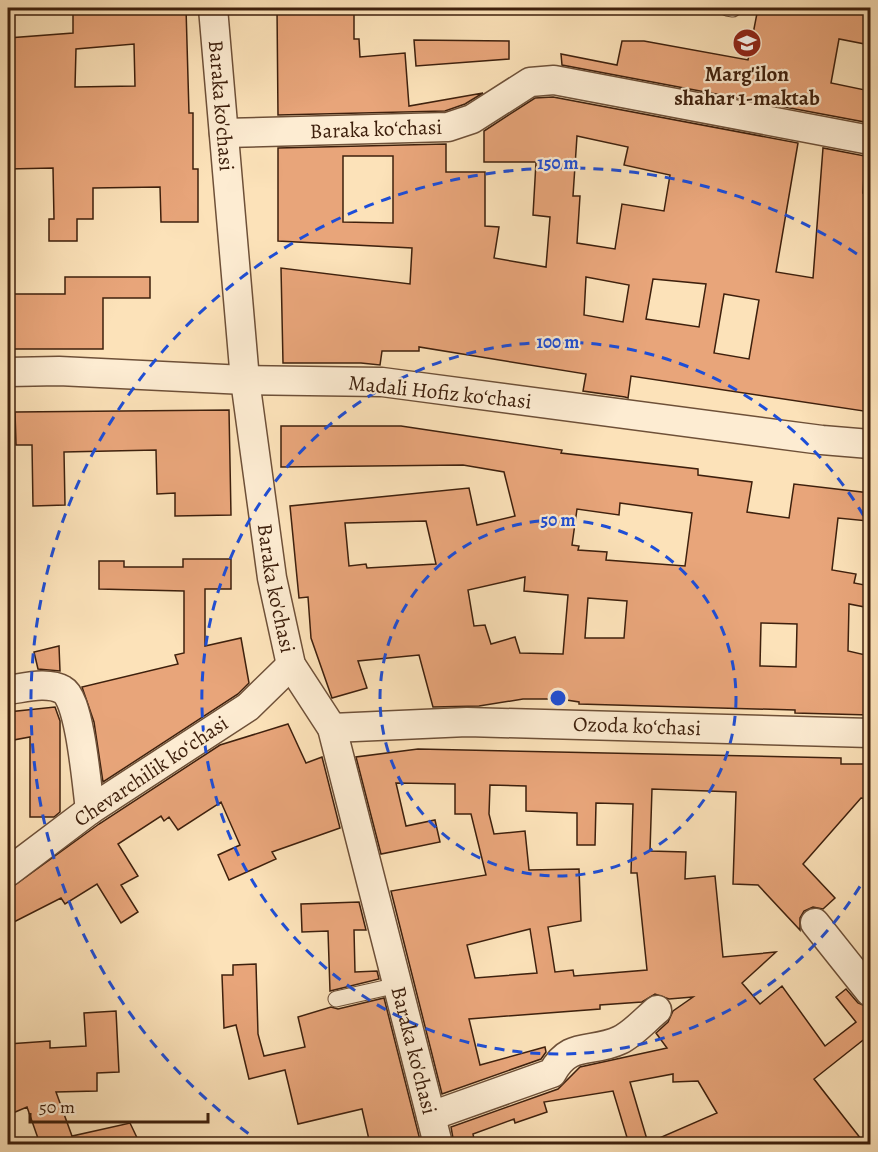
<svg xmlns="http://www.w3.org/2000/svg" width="878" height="1152" font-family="Alegreya,serif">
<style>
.building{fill:#e8a57a;stroke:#3e200d;stroke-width:1.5;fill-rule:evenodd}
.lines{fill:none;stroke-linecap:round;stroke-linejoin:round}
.service-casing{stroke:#6e5038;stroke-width:17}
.minor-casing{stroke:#6e5038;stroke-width:31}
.service{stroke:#fdecd2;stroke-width:15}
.minor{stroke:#fdecd2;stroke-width:28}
.ring{fill:none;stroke:#1d4ed8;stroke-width:3;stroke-dasharray:10 8}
.labels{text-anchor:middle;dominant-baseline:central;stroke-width:4.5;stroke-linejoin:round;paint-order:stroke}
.poi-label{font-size:21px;font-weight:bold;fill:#3e200d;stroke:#fdecd2}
.street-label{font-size:21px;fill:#3e200d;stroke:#fdecd2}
.centre{fill:#1d4ed8;stroke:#fdecd2;stroke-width:3}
.ring-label{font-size:18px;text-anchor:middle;font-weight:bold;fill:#1d4ed8;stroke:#fdecd2;stroke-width:4.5;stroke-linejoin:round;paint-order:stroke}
</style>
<rect width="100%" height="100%" fill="#fce2b9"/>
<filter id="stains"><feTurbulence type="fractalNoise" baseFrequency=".00333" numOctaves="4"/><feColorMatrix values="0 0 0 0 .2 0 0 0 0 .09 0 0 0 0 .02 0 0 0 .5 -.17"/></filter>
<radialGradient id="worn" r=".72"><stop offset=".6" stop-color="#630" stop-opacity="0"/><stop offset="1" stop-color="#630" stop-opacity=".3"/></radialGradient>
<path class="building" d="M73,8H186L189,113H193V169H198V222H161L160,187L93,188V219H77V241H49V219H54L53,168L8,169V38L73,33ZM134,44L135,86L75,87L76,49Z
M277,8H354V39H359L360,57L405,53L409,106L483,93L465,104L445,111L278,115Z
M758,8H870V45L839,39L831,83L870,91V123L562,65L561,54L617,65L622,41H644L748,60Z
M414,40L509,41V59L416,66Z
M553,97L798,143L776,272L813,278L823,148L865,156L863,193H870V412L631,376L628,398L625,397L583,391L586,374L419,347V351H382L380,365L361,363H283L281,268L410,284L412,248L278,241V148L446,144V172H485V226L499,227L494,258L546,267L550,217L533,215L536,162H484V131L535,98ZM577,136L628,147L624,165L670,175L664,211L622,204L615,249L577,243L580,196H573ZM343,156H393V223L343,222ZM586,277L629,285L623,322L584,315ZM653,279L706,284L699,327L646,319ZM724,294L759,300L749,359L714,353Z
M65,277H150V298H103V349H8V294H65Z
M229,410L231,515L175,516V493L157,494L156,450L64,452L65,505L33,506L32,445H16L15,412Z
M281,426H401L562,450L561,453L698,469V475L752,482L747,512L789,518L794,484L870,493L868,521L838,518L832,570L856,574L854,583L870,586V608L849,604L848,651L870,656V715L795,713V710L579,704V702L560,699H523L479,706L433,707L419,655L358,661L367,688L332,698L311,638L308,597L299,598L290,506L469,488L477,525L515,516L504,472L463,465L281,467ZM620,503L692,513L685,566L606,560L607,552L578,550L579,546L572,545L577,509L619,515ZM426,521L436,564L367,568L366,564L349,566L345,523ZM525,577L524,591L568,595L563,654L520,653L515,637L491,644L485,625L474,626L468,590ZM588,598L627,601L624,638H585ZM761,623L797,624L796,667L760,666Z
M183,559H231V589H205V646L241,638L249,683L238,694L103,782L94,722L82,687L178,664L175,655L184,653V591L99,589V561H124V567H183Z
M59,646L60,671L38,669L34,652Z
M55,707L60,721V812L54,817H30V737L8,741V712Z
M288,724L306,763L322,757L340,828L272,852L276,859L229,880L218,855L240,845L221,802L178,830L169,817L164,821L161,816L118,844L138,876L121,885L138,912L121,923L97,884L65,904L61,898L8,925V890L99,824L220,745Z
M418,749L841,758V764H870V799L861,798L803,864L835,898L823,909L813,907L804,911L800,918V930L758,885L733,884L736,792L652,789L650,851L686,852L685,879L715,876L723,957L776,952L742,983L760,1004L782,986L825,1046L856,1022L836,997L846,989L858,1003L870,1008V1041L867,1037L814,1079L865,1144H629L613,1091L544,1102L547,1112L515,1123L514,1119L473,1134L475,1144H454L451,1127L558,1089L580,1067L667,1048L656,1033L668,1022L673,1011L693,997L669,999L655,994L642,1002L600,1005V1009L469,1019L480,1065L545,1047L546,1052L541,1059L442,1094L391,891L486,875L471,814H455V784L396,783L406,826L435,820L440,842L381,854L356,757ZM490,785L526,786V811L577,813V845H595L596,803L633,804L631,873H637L647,970L574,976L573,970L555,972L548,927L581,921L579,869L529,870L525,831L494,834L489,814ZM530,929L537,973L475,978L467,945ZM673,1074V1082L698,1081L717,1113L648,1143L630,1082Z
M359,902L366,930H354L355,972L377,971L379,979L330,991L328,931L302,932L301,904Z
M256,964L258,1034L264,1056L305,1047L298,1017L331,1007L338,1009L384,998L421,1144H370L362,1109L298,1124L285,1070L249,1079L236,1025L224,1028L222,975H233V965Z
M116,1011L119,1072L97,1073V1091L56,1092L72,1136L130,1123L140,1144H40L27,1107L8,1115V1044L50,1041V1048L86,1046L84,1013Z"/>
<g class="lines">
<g class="service-casing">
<path id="service" d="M727,8L733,9
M336,999L398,985"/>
</g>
<g class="minor-casing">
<g id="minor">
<path id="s1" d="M213,8L245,380L272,578L291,665L332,728L438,1144"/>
<path d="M224,133L448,127L472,119L530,82L554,80L870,140"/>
<path d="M8,372L59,371L245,380L382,382L822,440L870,444"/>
<path d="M8,690C24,688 47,681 63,690C80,699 87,788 90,810"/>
<path d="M332,728L467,722L870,733"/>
<path d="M8,872L90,810L248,707L291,665"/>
<path d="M815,923L870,992"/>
<path d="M431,1116L552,1073C570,1040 591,1054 620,1040C633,1034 646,1019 657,1010"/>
</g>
</g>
<use href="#service" class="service"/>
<use href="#minor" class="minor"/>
</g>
<g class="ring">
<circle cx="558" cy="698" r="178"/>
<path d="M869 871A356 356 0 1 1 869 525"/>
<path d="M263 1144A535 535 0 1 1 869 262"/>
</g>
<defs>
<g id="school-disc" transform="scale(1.5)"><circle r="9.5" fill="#8f2418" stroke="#fdecd2"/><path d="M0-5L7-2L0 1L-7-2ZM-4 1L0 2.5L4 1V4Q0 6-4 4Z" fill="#fff"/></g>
</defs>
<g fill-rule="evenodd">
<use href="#school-disc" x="747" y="43"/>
</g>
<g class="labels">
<g class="poi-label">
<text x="747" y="74">Marg'ilon<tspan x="747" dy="24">shahar 1-maktab</tspan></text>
</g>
<g class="street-label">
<text stroke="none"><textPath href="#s1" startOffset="98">Baraka ko'chasi</textPath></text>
<text transform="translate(376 129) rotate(-2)">Baraka koʻchasi</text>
<text transform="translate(440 392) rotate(6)">Madali Hofiz koʻchasi</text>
<text stroke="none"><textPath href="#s1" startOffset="584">Baraka ko'chasi</textPath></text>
<text transform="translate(637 726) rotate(2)">Ozoda koʻchasi</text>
<text transform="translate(151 771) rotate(-34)">Chevarchilik koʻchasi</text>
<text stroke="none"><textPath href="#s1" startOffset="1070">Baraka ko'chasi</textPath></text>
</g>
</g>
<circle cx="558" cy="698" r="9" class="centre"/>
<g class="ring-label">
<text x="558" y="169">150 m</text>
<text x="558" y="348">100 m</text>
<text x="558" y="526">50 m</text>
</g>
<rect width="878" height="1152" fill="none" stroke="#fce2b9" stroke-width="30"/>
<rect x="9" y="9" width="860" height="1134" fill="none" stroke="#3e200d" stroke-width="3"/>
<rect x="15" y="15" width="848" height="1122" fill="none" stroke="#3e200d" stroke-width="1.5"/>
<path d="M30 1113v9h178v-9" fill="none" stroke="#3e200d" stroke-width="3"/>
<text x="39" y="1113" font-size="18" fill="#3e200d" stroke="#fdecd2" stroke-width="4.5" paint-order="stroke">50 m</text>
<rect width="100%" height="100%" filter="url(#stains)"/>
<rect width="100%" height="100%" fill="url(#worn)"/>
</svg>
